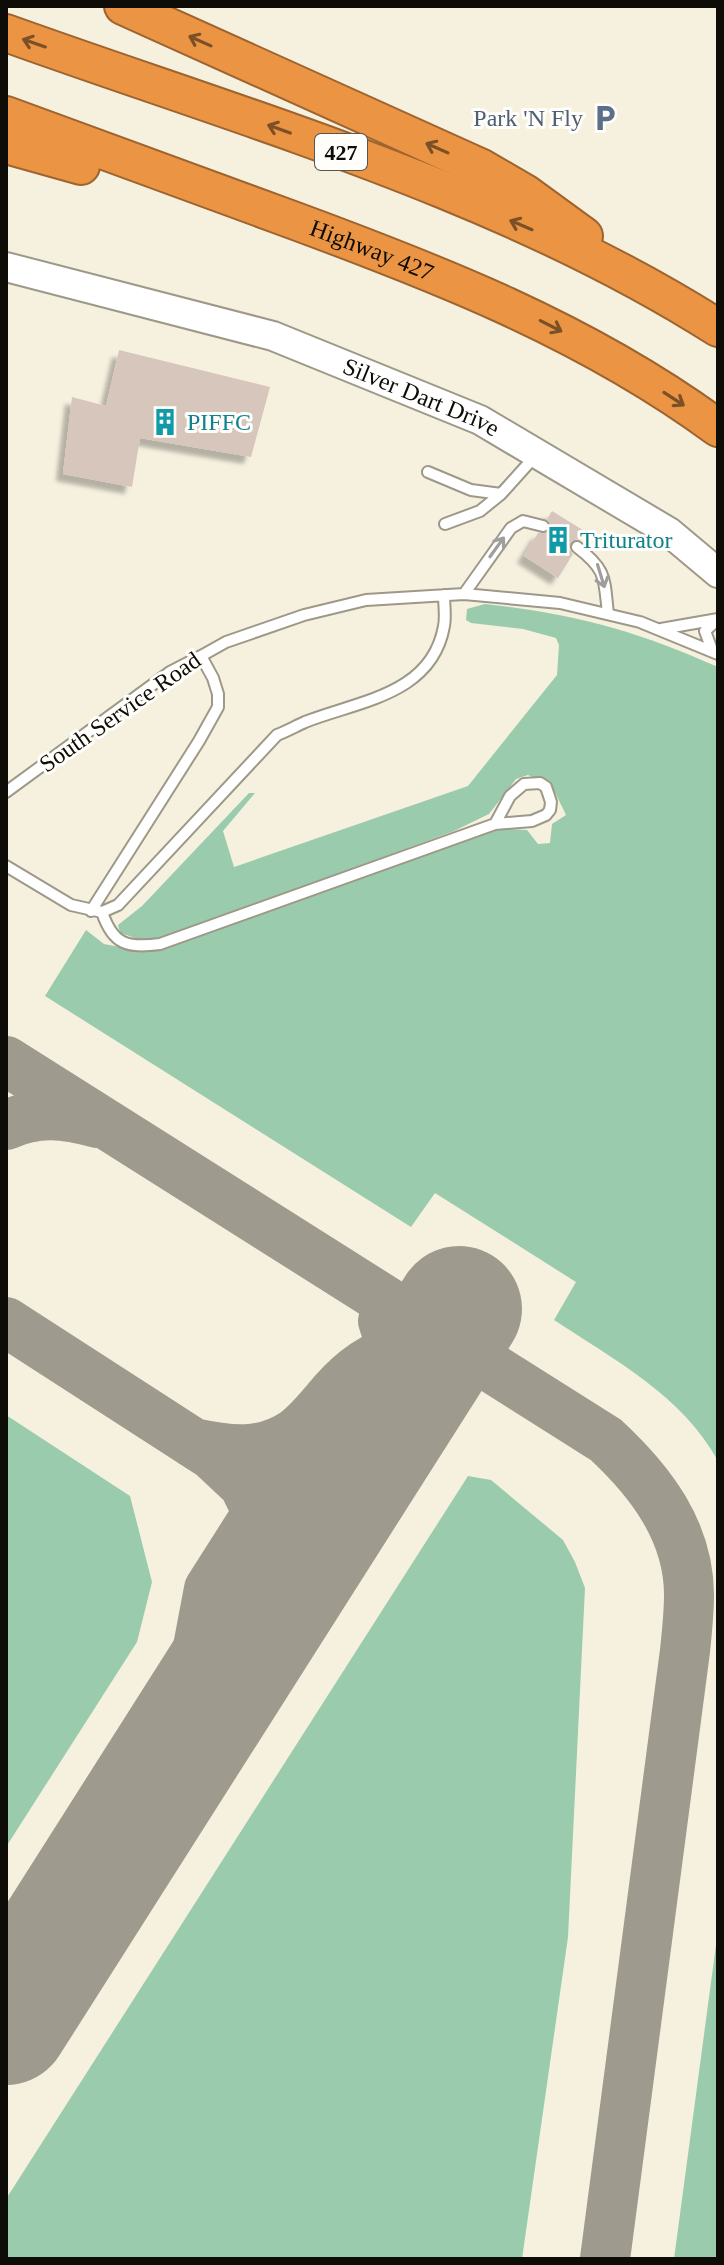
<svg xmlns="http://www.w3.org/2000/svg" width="724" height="2265" font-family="Georgia,serif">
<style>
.green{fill:#99cbac}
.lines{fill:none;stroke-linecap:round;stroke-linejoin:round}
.taxiway{stroke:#9e9a8d;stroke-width:50}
.runway{stroke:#9e9a8d;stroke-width:126}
.building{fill:#d7c6bc;filter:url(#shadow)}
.lane-casing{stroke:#9e9888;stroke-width:14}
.secondary-casing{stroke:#9e9888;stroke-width:32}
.highway-casing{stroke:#9d642f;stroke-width:40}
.lane{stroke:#fff;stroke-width:10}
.secondary{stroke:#fff;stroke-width:28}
.highway{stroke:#ea9444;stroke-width:36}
.oneway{stroke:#7c5026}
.oneway2{stroke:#9f9e9c}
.labels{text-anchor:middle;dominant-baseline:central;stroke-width:6;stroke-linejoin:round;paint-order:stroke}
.shield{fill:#fffefa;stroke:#565550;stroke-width:2}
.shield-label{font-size:22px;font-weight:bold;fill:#0e0c07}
.service-label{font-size:24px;fill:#4e5e75;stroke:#fffefa;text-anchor:end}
.street-label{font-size:24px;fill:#0e0c07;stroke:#fffefa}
.culture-label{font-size:24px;fill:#0d838f;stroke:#fffefa;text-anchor:start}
</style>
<defs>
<filter id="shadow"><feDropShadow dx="-7" dy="7" stdDeviation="2" flood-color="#0004"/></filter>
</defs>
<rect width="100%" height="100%" fill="#f6f1df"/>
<path class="green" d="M485,604C572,613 638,631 718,667V1461C683,1396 613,1359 554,1320L576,1282L435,1193L411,1227L45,996L86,930L104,944L135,950L154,951L484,833L506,829L527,830L538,844L550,843L552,824L566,815L552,786L528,775L516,779L489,814L454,831L161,939L148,942L120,933L118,925L142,906L249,793H255L223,831L234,867L468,786L557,675L559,645L556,638L523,629L471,623L466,620L467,609Z
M6,1415L130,1496L152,1582L137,1642L6,1847Z
M468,1476L491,1480L563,1540L575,1562L585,1588L568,1937L522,2259H6V2199Z
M718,1930V2259H674Z"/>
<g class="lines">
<path class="taxiway" d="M6,1061L606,1440C650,1481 689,1531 689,1595C689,1613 687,1632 685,1651L605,2259
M6,1125C38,1111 64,1114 97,1123
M383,1321L397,1365L392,1416
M6,1322L212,1455L244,1485L263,1524L269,1562L267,1590L249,1642
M193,1443C230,1451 262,1455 295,1433C310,1422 322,1406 334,1392C374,1347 410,1340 467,1355
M178,1753L209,1589L334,1392"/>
<path class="runway" d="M6,2022L459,1309"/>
</g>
<path class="building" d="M119,350L270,387L251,457L140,438L132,487L63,474L72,397L106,406Z
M552,511L586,532L581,540L575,539L570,543L569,549L573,554L558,578L524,556L538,533L549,531L551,525L547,519Z"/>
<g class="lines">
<g class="lane-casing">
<path id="lane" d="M428,472L471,490L501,494
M445,524L480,511L501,494L537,454
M577,547C607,570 604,578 608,614
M464,594L511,528L523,521L543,526
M661,629L718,619
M712,650L705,631L716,621
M6,792L170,672L201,656L226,642L304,615L366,600L464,594L560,603L640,622L718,654
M6,866L71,905L102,912L118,905L277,735C287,731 296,726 305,722C358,701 432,695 444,626C446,616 444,605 444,595
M91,911L199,741L218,707V694L213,678L201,656
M102,912C113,945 127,948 160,944L495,824L532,821L546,815L550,810L551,802L546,787L540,783L524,784L510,796L495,824"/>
</g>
<g class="secondary-casing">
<g id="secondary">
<path id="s1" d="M6,267L273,336L480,420L669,532L718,573"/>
</g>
</g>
<g class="highway-casing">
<g id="highway">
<path d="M123,6L482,168L525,193L584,236"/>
<path d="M6,33C245,119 503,191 718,328"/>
<path id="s2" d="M6,115C97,149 188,182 279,215C432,271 585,330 718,428"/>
<path d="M6,145L81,166"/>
</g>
</g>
<use href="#lane" class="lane"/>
<use href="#secondary" class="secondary"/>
<use href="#highway" class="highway"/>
</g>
<defs><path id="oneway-shaft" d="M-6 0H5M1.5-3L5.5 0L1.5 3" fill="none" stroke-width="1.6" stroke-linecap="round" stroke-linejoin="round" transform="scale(2)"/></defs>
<g class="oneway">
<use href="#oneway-shaft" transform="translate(200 41) rotate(-156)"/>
<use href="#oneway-shaft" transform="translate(34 43) rotate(-161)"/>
<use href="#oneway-shaft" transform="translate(279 129) rotate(-160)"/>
<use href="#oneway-shaft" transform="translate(437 148) rotate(-156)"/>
<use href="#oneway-shaft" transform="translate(521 225) rotate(-157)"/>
<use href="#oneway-shaft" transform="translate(551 326) rotate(27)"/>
<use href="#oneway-shaft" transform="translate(674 399) rotate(33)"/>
</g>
<g class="oneway2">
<use href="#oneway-shaft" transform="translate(497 547) rotate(-54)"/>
<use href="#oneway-shaft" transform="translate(601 576) rotate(73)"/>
</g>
<defs>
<g id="parking-bare" transform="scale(2.16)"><path d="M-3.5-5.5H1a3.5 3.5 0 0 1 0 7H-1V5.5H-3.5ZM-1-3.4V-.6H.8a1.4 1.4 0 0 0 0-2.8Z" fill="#5c6f8a" stroke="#fffefa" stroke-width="2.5" paint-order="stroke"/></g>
<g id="building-bare" transform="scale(2.16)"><path d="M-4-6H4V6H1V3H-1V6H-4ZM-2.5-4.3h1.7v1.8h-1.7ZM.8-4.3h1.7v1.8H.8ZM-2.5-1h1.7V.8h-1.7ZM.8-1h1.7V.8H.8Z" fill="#0f9aa8" stroke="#fffefa" stroke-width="2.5" paint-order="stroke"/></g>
</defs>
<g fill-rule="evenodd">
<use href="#parking-bare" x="605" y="118"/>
<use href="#building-bare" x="165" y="422"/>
<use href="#building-bare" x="558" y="540"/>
</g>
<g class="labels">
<rect class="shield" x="315" y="134" width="52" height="36" rx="6"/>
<g class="shield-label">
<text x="341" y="152">427</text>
</g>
<g class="service-label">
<text x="583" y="118">Park 'N Fly</text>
</g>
<g class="street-label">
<text stroke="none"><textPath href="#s2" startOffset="390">Highway 427</textPath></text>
<text stroke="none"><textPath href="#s1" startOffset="436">Silver Dart Drive</textPath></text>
<text transform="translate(120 712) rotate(-35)">South Service Road</text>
</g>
<g class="culture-label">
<text x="187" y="422">PIFFC</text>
<text x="580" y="540">Triturator</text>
</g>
</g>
<rect width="724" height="2265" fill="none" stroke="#0e0c07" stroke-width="16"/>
</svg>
